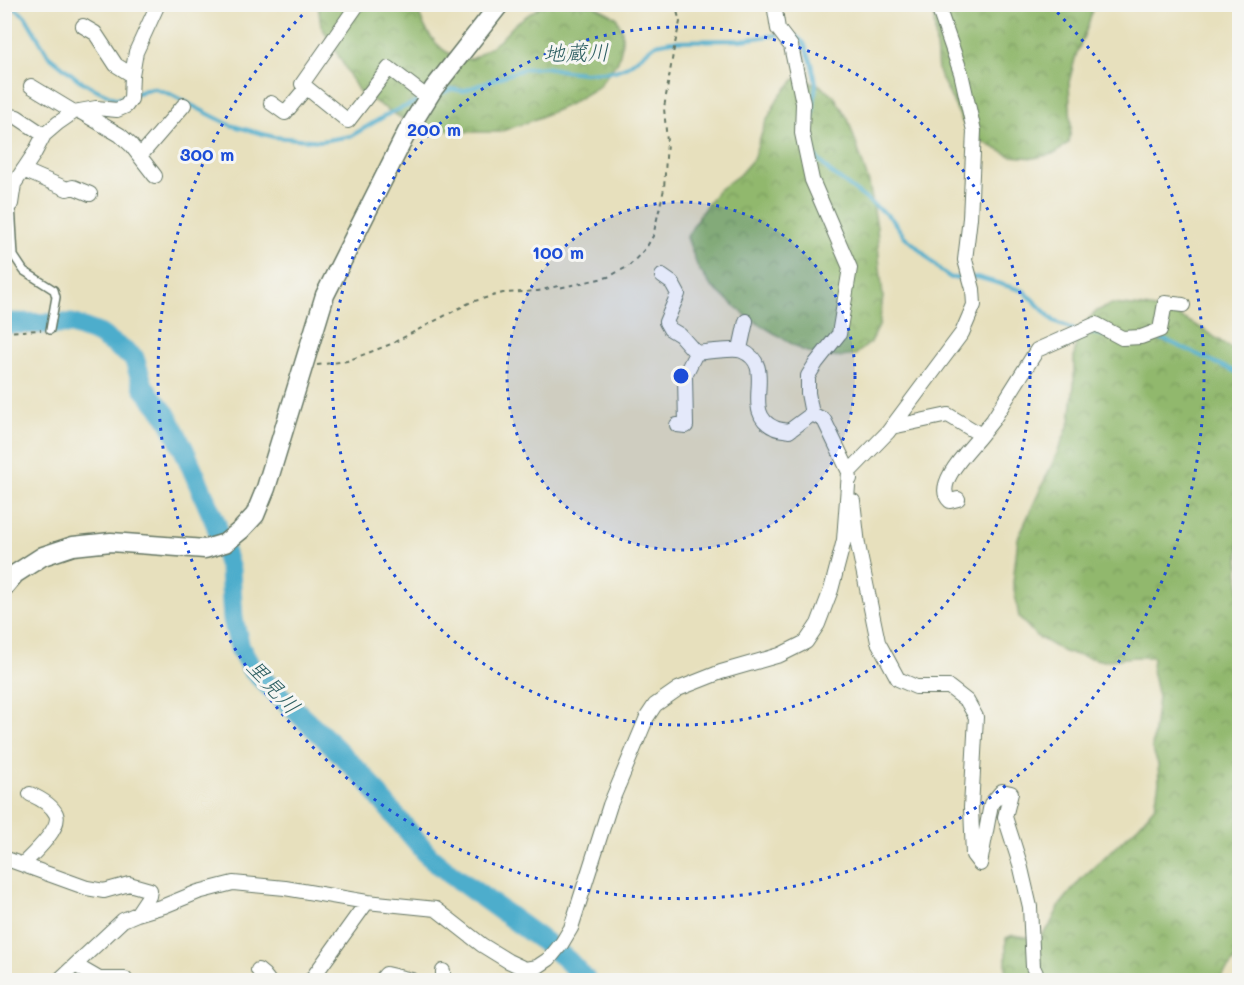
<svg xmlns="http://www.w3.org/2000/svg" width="1244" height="985" font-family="Mali,'Klee One',sans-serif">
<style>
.forest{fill:url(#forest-crowns);stroke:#587a50;stroke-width:1.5}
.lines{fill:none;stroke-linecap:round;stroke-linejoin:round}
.stream{stroke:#4dadcc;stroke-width:4}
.river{stroke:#4dadcc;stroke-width:21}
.lane-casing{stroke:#657664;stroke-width:10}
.street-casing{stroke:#657664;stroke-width:16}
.secondary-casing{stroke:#657664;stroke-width:21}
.path{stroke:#657664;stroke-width:2;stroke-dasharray:4.5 4.5;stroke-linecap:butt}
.lane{stroke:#fff;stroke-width:7}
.street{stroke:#fff;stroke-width:14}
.secondary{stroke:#fff;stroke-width:18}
.ring{fill:none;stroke:#1d4ed8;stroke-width:3;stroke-dasharray:3 6}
.labels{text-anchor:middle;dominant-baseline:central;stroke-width:6;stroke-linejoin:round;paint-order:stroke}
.water-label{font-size:22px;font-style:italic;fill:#2d5f62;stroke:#f6f6f2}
.centre{fill:#1d4ed8;stroke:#f6f6f2;stroke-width:3}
.ring-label{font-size:18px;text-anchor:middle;font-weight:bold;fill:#1d4ed8;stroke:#f6f6f2;stroke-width:6;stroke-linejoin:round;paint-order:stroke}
</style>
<defs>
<pattern id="forest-crowns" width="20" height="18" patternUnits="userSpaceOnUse" patternTransform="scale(1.5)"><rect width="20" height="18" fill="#91b86d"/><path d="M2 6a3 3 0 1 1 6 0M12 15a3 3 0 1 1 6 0" fill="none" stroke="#76975a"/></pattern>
</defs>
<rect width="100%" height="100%" fill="#f6f6f2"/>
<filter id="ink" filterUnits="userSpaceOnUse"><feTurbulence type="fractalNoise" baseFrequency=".0167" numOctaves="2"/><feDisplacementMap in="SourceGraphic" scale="12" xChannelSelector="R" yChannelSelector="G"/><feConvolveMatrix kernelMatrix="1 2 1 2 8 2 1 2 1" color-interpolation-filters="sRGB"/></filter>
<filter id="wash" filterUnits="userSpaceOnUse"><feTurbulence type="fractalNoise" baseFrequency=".008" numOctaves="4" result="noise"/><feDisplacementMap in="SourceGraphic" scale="24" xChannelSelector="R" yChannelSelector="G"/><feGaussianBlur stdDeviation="1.35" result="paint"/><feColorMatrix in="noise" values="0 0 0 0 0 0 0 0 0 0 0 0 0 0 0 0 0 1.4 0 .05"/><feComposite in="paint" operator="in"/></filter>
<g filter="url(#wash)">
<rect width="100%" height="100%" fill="#e7e0bd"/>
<path class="forest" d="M544,4L593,5L616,17L622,30V46L618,61L598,87L568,105L531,121L499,132H469L442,130L406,121L359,92L321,25L318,5H416C422,26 435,50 457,57C462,58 467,59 472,59L499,41L516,23Z
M933,5H1094L1088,26L1076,55L1069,82L1071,128L1069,142L1056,153L1034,158L1011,156L969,135L938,71Z
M795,79L818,84L834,96L848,119L869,183L877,227L879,257L883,297L879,326L871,342L855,355L841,357H822L802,350L749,318L711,286L698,268L687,237L699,216L717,191L739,175L753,159L765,124L778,98Z
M1112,304L1144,307L1171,312L1201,328L1239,354V955L1219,980H1006V938L1013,935L1038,939L1049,927L1060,905L1081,879L1139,825L1155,806L1159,782L1158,764L1152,748L1158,697L1152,670L1153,657H1133L1104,661L1064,652L1036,636L1019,617L1013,583L1018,538L1058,451L1070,422L1074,384V356L1078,329L1097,311Z"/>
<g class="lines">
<path class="stream" d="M9,4L25,16L48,55L79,80L95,89L117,99L127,96
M788,35L797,37L804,43L812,64L816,83L811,131L814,155L829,171L891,218L904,236L915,245L941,271L951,278L977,277L1024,291L1054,321L1074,330
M134,94L152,88L168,93L230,125L274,137L321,141L351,136L390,113L419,101
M437,95L452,89L463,91L523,69L545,67L565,71L584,73L615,71L628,66L656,44L671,41L742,40L777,35
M1087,332L1104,335
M1155,337L1170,342L1240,374"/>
<path class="river" d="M4,323L72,324L99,334L134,358L144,388L167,416L185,452L216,524L230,570L233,619L240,648L252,669L268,685L324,737L368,781L381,799L429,856L452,875L550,946L567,960L586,980"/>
</g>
</g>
<g filter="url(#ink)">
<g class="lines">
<g class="lane-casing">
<path id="lane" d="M11,204L14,256L24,271L54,290L56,297L50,330
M317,972L329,980"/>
</g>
<g class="street-casing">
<path id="street" d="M358,4L302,84L348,121L389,68L428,98
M774,4L778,29L791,46L803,103L802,133L812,180L850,268L839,334L816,363L808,376V393L812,414
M83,26L95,33L116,65L132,75
M31,86L74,112
M271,103L285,113L306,88
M79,111L120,135L131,145L155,176
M4,115L17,117L44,135
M140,156L184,105
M23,170L67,189L73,187L90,194
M11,204L14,184L34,154L44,135L58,123L74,112L96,108L117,110L126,106L131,99L132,75L136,52L158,4
M662,276L672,283L678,294L666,322L670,329L680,335L696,353C705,352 735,348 742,351C779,366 738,412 775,428C779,430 785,430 789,431L812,414L824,420L849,472L850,479
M740,349L746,321
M677,425L686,426L685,375L696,353
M892,427L948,415L981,435C970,449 932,485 950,501L958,499
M981,435L993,420L1037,350L1096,324L1122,338L1141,337L1160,330L1165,303L1183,305
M853,501L858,545L878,642L898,679L916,687H949L967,701L976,717L971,808L973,855L980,864L991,804L1002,791L1011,793L1005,817L1020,864L1030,907L1033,967L1039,980
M4,858L87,888L104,891L129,884L150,890L149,896L137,914
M23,864C32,855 62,828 56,814C52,805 39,798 30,794
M75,965L101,980
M258,970L264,975L268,980
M443,971V980
M100,979H125
M59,980L123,920L137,914L164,906L198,892L233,883L285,888L367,902L436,909L482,945L508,961L525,969L537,967L549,959L562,943L571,928L610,805L647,717L655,705L678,689L721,672L780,655L806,642L818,624L831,590L841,552L844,540L849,472L888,432L962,333L974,305L973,289L965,260L970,218L974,131L961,73L937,4
M311,980L367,902
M381,980L386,974L412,980"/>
</g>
<g class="secondary-casing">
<path id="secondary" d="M4,587L15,574L43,556L73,546L111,542L205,549L225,543L241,530L255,515L266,488L325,295L408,130L434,88L500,4"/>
</g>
<path class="path" d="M4,332L41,330
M317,365L347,361L391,344L471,302L503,293L538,291L558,286L559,288L608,277L629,266L646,248L653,236L664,189L667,142L664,108L674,48L680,22L675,4"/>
<use href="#lane" class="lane"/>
<use href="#street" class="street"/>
<use href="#secondary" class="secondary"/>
</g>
</g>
<circle cx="681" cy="376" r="174" fill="#1d4ed8" fill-opacity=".12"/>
<g class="ring">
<circle cx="681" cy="376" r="174"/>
<circle cx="681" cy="376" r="349"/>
<path d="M1051 6A523 523 0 1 1 311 6"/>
</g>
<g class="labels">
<g class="water-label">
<text transform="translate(576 52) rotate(-1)">地蔵川</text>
<text transform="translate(274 686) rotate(47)">里見川</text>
</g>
</g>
<circle cx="681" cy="376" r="9" class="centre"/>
<g class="ring-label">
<text x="434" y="136">200 m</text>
<text x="207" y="161">300 m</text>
<text x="558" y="259">100 m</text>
</g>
<rect width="1244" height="985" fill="none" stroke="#f6f6f2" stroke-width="24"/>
</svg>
